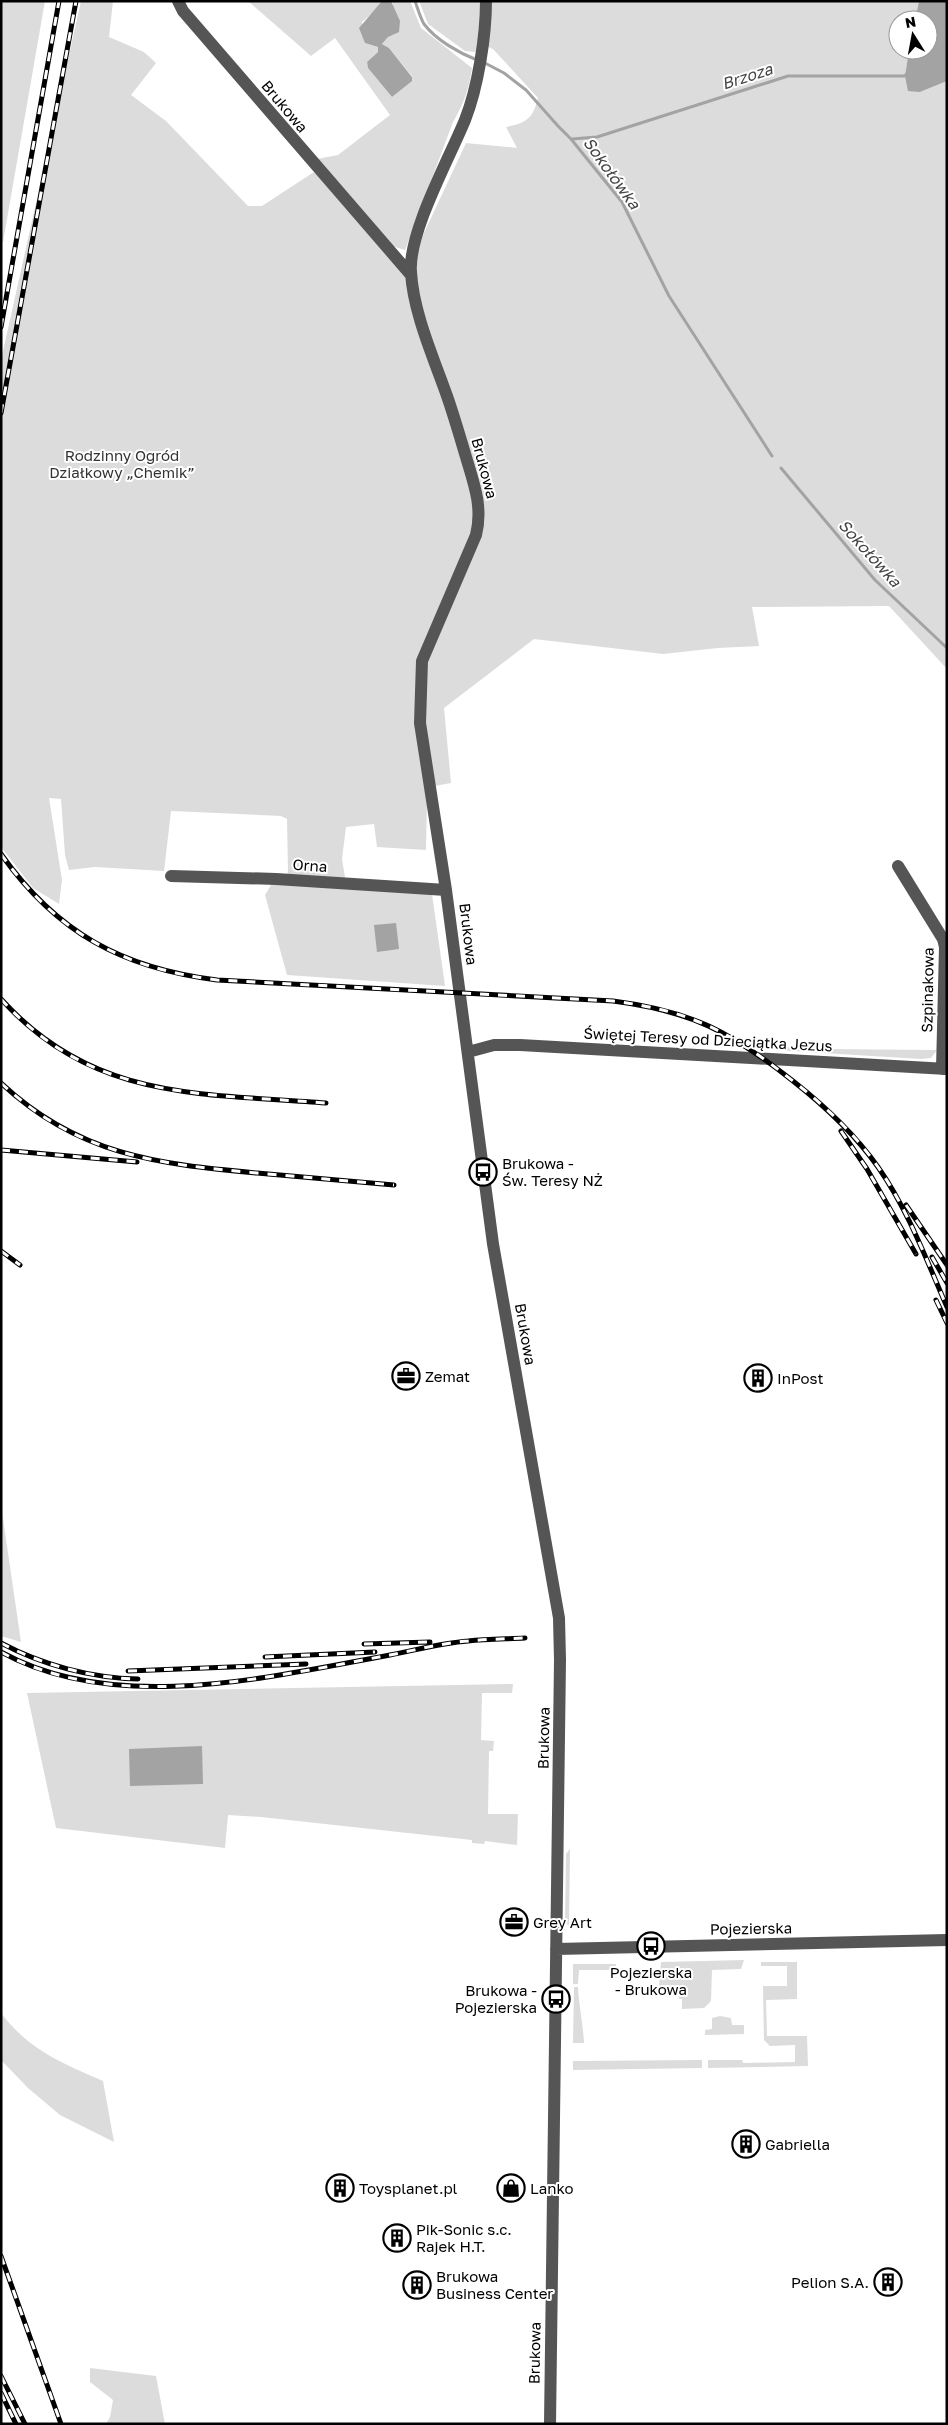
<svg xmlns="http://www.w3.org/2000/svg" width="948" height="2425" font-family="'Golos Text',sans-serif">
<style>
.green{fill:#dcdcdc}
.water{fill:#a3a3a3}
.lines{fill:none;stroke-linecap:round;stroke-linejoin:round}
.stream{stroke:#a3a3a3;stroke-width:3}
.minor{stroke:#555;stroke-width:12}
.rail-casing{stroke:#000;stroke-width:5}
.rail{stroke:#fff;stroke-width:3;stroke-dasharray:9;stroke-linecap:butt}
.labels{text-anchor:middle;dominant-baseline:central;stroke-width:4;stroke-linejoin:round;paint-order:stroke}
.street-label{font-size:15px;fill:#000;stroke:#fff}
.park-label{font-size:15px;fill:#333;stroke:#fff}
.poi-label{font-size:15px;fill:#000;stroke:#fff;text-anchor:start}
.water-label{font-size:16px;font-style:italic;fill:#444;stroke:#fff}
</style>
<rect width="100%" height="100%" fill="#fff"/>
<path class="green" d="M1,1H45L3,242H1Z
M81,1H113L109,37L144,52L156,63L131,95L166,121L248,206H262L314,172L417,274V248L466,143L517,148L506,127C527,123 533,118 538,98L493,49L479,43L475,52L465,51L428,24L419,1H919L915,20H898V50H909L905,76L920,92L947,81V669L889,606L752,607L759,646L718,648L663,654L534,639L444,708L451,783L429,787L427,800L426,850L377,847L374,824L346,827L342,859L347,889L432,894L445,986L287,975L265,895L271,885H281L288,872L287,819L281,816L171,811L164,871L95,867L69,870L65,855L61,799L49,798L62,880L59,904L33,888L1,847V360Z
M248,1H386L362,22L365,43L378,47V52L367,62L368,68L392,97L412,80V76L389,48L382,44L388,37L393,4L391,1H410L421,28L472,68C469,88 464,104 453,122L405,250L392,246L317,159L338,155L390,115L335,38L311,56Z
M751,1045L818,1049L937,1050L931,1058L921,1059L758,1049Z
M1,1505L21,1642L1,1636Z
M513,1684L512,1693H482L481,1740L494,1741L493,1751H489L488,1814H518L517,1845L485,1841L484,1844L472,1843V1840L261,1817L228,1815L225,1848L56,1828L27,1693Z
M570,1849L569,1925L565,1924L566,1854Z
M744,1960L741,1969L712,1970L711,2001L704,2008L682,2009V1999H679L678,1986H659L661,1962Z
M761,1962H797V1999L766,2000L767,2036H807L808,2066L708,2068V2060H742L743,2063L795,2062V2045L770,2046L764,2040L763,1986H787V1966H761Z
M573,1964H616V1966L613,1970H579L578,1984H573Z
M574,1987H578C579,2007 583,2023 584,2043H573Z
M1,2013C29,2050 62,2063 103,2081L114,2142L60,2115L28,2088L1,2060Z
M720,2016L731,2018L732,2025H744V2034L705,2035V2030L712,2029V2018Z
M702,2060V2068L573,2070V2061Z
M90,2368L156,2376L165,2424H106L110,2417L113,2400L90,2382Z"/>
<path class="water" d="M382,1H391L400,21L399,32L388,37L382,44L389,48L412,77V81L392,97L368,68L367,62L378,52V47L365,43L359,28Z
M919,1H947V81L920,92L908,91L905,76L909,50H928V20H915Z
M396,923L399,949L377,952L374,925Z
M202,1746L203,1784L130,1786L129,1749Z"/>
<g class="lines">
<path class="stream" d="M415,1C418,9 420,17 424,24C436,40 459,53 477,60
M483,62L504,73L526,90L558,126L571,139L622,202L669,296L772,456
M572,139L597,137L788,76H905L907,73
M781,468L875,580L947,648"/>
<path class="minor" d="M178,1L183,11L411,275
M486,1C486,36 478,87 465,120C449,159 408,233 411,272C413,312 434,359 447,396C454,416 460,437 466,457C474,484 483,507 476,535L422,661L420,723L446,890L493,1244L559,1618L560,1660L550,2424
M898,866L943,939L945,947L942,1069
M171,876L276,879L446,890
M468,1052L494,1045H520L947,1069
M556,1949L947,1940"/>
<g class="rail-casing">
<path id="rail" d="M1,327L59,1
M1,413L76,1
M1,854C57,933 122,968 217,980L613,1001C692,1011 731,1032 793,1081C826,1107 854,1133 878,1167C908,1210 926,1259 947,1307
M1,999C93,1101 200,1093 326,1103
M1,1083C78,1155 157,1164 257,1173C303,1177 348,1181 394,1185
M841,1131L867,1169L916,1254
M1,1150L137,1162
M906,1205L947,1265
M1,1251L20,1265
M932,1257L947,1283
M936,1300L947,1323
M1,1643C42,1665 91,1678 138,1679
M364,1644L430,1642
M1,1652C115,1715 269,1677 390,1655C416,1650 442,1643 468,1641C487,1639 506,1639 525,1638
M265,1657L375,1652
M128,1671L306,1664
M1,2256L61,2424
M1,2376L25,2424
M1,2393L16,2424"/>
</g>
<use href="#rail" class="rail"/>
</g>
<defs>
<g id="bus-ring" transform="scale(1.4375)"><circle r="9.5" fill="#fff" stroke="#000" stroke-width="1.5"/><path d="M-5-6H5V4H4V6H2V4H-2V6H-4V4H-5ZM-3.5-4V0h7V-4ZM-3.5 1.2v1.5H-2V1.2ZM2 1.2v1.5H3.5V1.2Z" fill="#000"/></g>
<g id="office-ring" transform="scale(1.4375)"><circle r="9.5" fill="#fff" stroke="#000" stroke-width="1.5"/><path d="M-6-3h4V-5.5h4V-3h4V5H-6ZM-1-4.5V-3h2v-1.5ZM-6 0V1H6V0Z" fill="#000"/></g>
<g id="building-ring" transform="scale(1.4375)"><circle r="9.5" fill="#fff" stroke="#000" stroke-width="1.5"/><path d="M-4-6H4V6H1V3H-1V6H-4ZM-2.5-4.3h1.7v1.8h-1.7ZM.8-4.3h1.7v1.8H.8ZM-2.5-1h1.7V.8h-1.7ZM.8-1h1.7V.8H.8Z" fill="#000"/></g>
<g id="shop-ring" transform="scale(1.4375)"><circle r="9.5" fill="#fff" stroke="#000" stroke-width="1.5"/><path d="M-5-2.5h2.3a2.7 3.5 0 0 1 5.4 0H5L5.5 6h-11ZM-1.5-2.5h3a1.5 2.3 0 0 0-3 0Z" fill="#000"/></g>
</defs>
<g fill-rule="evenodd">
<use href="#bus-ring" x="483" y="1172"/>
<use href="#office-ring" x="406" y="1376"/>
<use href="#building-ring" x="758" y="1378"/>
<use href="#office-ring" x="514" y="1922"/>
<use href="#bus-ring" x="651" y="1946"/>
<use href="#bus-ring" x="556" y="1999"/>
<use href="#building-ring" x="746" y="2144"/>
<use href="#building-ring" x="340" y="2188"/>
<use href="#shop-ring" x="511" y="2188"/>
<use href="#building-ring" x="397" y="2238"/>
<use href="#building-ring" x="888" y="2282"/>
<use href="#building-ring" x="417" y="2285"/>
</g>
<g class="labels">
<g class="street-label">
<text transform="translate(285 106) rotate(50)">Brukowa</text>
<text transform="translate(485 468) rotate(75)">Brukowa</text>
<text transform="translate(310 865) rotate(4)">Orna</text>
<text transform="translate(469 934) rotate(83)">Brukowa</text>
<text transform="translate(927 990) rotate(-89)">Szpinakowa</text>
<text transform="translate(708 1039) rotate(3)">Świętej Teresy od Dzieciątka Jezus</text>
<text transform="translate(526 1334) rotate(80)">Brukowa</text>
<text transform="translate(543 1738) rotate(-89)">Brukowa</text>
<text transform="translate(751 1928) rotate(-1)">Pojezierska</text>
<text transform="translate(534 2353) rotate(-89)">Brukowa</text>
</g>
<g class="park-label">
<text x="122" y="455">Rodzinny Ogród<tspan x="122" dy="17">Działkowy „Chemik”</tspan></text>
</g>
<g class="poi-label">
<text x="502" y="1163">Brukowa -<tspan x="502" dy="17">Św. Teresy NŻ</tspan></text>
<text x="425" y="1376">Zemat</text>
<text x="777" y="1378">InPost</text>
<text x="533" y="1922">Grey Art</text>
<text x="651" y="1972" text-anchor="middle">Pojezierska<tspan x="651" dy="17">- Brukowa</tspan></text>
<text x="537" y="1990" text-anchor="end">Brukowa -<tspan x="537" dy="17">Pojezierska</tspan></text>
<text x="765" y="2144">Gabriella</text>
<text x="359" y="2188">Toysplanet.pl</text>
<text x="530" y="2188">Lanko</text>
<text x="416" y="2229">Pik-Sonic s.c.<tspan x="416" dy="17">Rajek H.T.</tspan></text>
<text x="436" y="2276">Brukowa<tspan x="436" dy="17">Business Center</tspan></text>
<text x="869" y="2282" text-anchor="end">Pelion S.A.</text>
</g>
<g class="water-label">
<text transform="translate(747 76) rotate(-18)">Brzoza</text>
<text transform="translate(612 173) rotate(54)">Sokołówka</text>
<text transform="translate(870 553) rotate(48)">Sokołówka</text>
</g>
</g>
<rect width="948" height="2425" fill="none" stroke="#000000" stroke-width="5"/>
<g transform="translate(913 35) rotate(349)"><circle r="24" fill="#ffffff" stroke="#999999"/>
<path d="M0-4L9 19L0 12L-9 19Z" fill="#000000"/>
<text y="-8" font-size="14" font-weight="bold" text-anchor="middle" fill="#000000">N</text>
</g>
</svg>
